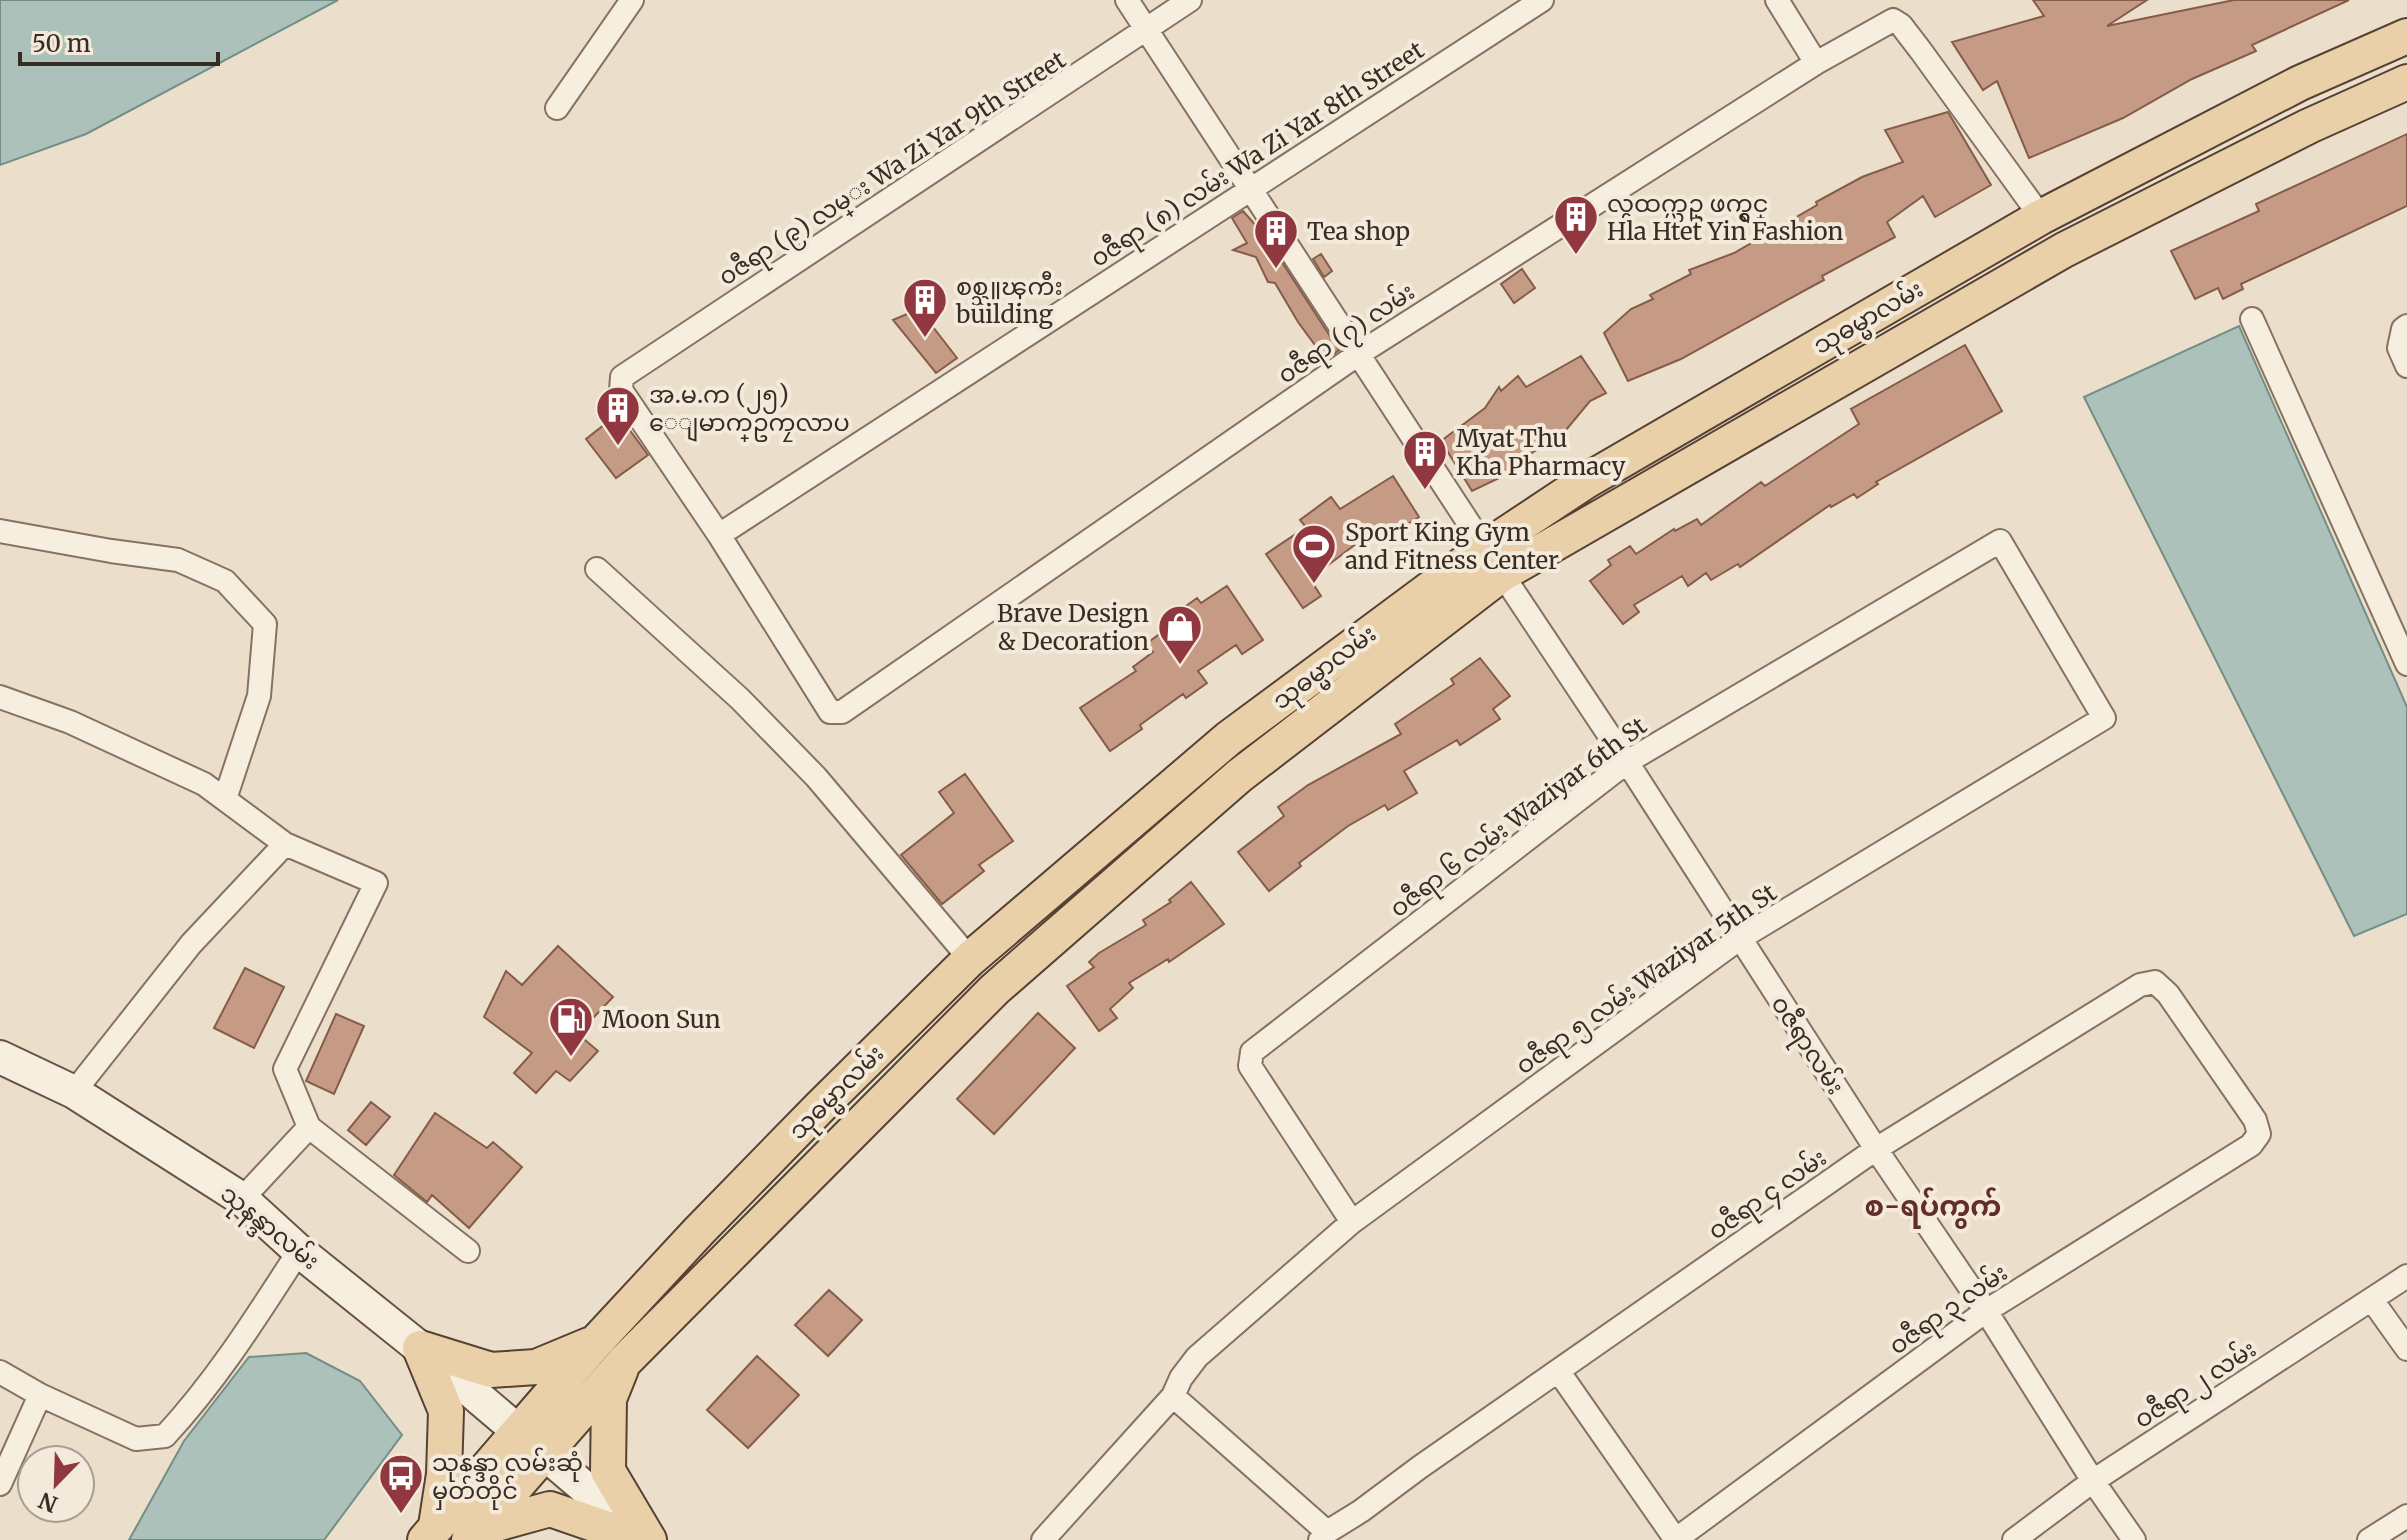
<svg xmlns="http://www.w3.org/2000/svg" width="2407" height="1540" font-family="Merriweather,'Noto Sans Myanmar',serif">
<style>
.water{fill:#acc1b9;stroke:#738f85;stroke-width:2}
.building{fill:#c69b86;stroke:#845c49;stroke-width:2}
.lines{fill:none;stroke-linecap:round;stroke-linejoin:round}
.street-casing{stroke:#877261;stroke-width:26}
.secondary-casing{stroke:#695444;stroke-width:36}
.primary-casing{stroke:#564135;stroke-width:38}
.street{stroke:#f6eedf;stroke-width:22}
.secondary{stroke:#f6eedf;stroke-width:32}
.primary{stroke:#ead0a9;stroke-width:34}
.labels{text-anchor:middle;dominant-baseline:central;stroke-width:8;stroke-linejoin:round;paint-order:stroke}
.street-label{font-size:24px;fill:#392c23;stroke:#f3eadb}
.poi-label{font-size:24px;fill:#392c23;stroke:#f3eadb;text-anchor:start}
.quarter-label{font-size:28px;font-weight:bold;fill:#622e27;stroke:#f3eadb}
</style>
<rect width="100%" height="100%" fill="#ebdfcc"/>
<path class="water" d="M0,0H338L86,134L0,165Z
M2239,326L2407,707V914L2354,936L2084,397Z
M306,1353L360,1381L402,1435L324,1540H129L184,1441L249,1357Z"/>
<path class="building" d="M2033,0H2147L2107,26L2234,0H2349L2252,45L2256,51L2192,79L2123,118L2029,158L1997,81L1983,90L1952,42L2044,16Z
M1948,112L1991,185L1935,217L1923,196L1887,222L1895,237L1822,276L1824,280L1809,288L1681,359L1628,381L1604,333L1631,309L1653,299L1650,295L1691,274L1689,270L1734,253L1817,205L1816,202L1862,177L1903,162L1885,130Z
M2407,134V206L2241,284L2243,289L2223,299L2218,288L2195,299L2171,251L2259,211L2256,204Z
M1243,211L1265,236L1339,350L1326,360L1298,322L1275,283L1268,282L1256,257L1233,250L1247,243L1232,218Z
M1321,254L1332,271L1324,277L1313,259Z
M1522,269L1535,288L1514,303L1501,284Z
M919,309L957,358L936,373L893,320Z
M1965,345L2002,411L1876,482L1878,484L1857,498L1854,494L1831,507L1830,505L1740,567L1738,564L1711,580L1706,573L1688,586L1682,576L1634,605L1639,612L1623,624L1590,581L1611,565L1608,560L1630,546L1636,554L1674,529L1675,531L1697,519L1701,525L1761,482L1765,486L1859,424L1851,409Z
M1581,356L1606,393L1590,401L1566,430L1517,463L1520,468L1472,491L1441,441L1485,408L1499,387L1501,391L1518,376L1526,387Z
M618,414L648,455L616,478L586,439Z
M1393,476L1419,517L1380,542L1373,531L1310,579L1321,596L1303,608L1266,554L1306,527L1300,520L1331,497L1340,509Z
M1227,586L1263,640L1242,654L1236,645L1198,671L1207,683L1186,698L1183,694L1140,725L1142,729L1110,751L1080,708L1136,671L1133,667L1153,652L1146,644L1169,627L1165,621L1197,598L1201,603Z
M1480,658L1510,696L1493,709L1500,719L1460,745L1457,740L1404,771L1417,793L1388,810L1385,805L1348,826L1299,863L1301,866L1269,891L1238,852L1284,816L1278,807L1308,785L1401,734L1395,724L1454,684L1451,679Z
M965,774L1013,841L979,865L984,871L942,904L901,855L954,813L939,792Z
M1191,882L1224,924L1169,962L1168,959L1129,983L1133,988L1110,1009L1117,1018L1099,1031L1067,986L1094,967L1089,962L1099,953L1146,925L1143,920L1171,902L1169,900Z
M558,946L613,997L578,1034L598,1051L570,1081L556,1071L536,1093L514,1073L532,1053L484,1017L506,971L522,985Z
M245,968L284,987L254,1048L214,1028Z
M1038,1013L1075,1048L994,1134L957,1099Z
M336,1014L364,1026L334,1094L306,1081Z
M371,1102L390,1117L366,1145L348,1130Z
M435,1113L487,1148L493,1142L522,1167L469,1228L432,1195L427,1202L394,1175Z
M829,1290L862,1320L828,1356L795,1325Z
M757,1356L799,1395L748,1448L707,1410Z"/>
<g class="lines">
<g class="street-casing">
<path id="street" d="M1127,0L1485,548
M1190,0L622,377L621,390L719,535L830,712H842L1357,355L1816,63L1893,20L1901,25L1921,51L2041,217
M1777,0L1816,63
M557,108L632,0
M2252,319L2407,664
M2407,326L2403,329L2399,348L2407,366
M0,531L111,551L178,560L225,581L265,624L259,696L225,799
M719,535L1542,0
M597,569L740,699L816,777L970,959
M1502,574L1627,762L1876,1149L1986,1311L2093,1481L2134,1540
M0,697L70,722L204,784L285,844L376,883L285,1069L309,1127L468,1251
M74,1092L191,944L285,844
M242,1199L309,1127
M2372,1300L2407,1349
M0,1372L40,1395L136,1439L165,1436C217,1380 257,1316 299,1251
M1559,1372L1676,1540
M1173,1396L1327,1532
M0,1484L40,1395
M1043,1540L1173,1396L1181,1378L1197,1357L1352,1222L1739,939L2104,718L2000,541L1627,762L1252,1052L1250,1066L1352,1222
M1320,1540L1327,1532L1361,1511L1420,1467L1876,1149L2140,985L2155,982L2168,994L2255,1120L2259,1134L2251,1145L1986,1311L1675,1540
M2014,1540L2093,1481L2407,1276
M2369,1540L2407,1516"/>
</g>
<g class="secondary-casing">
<path id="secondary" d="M0,1057L74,1092L242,1199L299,1251L420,1348L644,1538"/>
</g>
<g class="primary-casing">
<path id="primary" d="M420,1348L491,1370L536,1367L589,1345
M420,1348L446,1411L444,1474L436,1526
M621,1369L609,1399L608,1471L649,1540
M479,1537L496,1524L550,1509L640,1540
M425,1540L596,1342L699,1231L820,1107L970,959L1229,738L1485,548L1586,481L2041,217L2300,83L2407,36
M469,1540L624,1362L995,989L1239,776L1502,574L2064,250L2309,126L2407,82"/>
</g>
<use href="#street" class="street"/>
<use href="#secondary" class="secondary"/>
<use href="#primary" class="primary"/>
</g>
<defs>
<g id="building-pin" transform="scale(2.3)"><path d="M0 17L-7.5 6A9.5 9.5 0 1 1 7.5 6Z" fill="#90373f" stroke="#f3eadb"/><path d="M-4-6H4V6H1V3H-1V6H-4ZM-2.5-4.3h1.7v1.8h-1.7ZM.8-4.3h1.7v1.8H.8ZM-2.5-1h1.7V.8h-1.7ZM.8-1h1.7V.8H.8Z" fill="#fff"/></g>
<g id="stadium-pin" transform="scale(2.3)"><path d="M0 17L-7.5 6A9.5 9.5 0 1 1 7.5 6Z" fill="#90373f" stroke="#f3eadb"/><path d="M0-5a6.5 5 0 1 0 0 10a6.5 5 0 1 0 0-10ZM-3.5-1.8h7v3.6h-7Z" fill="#fff"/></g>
<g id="shop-pin" transform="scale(2.3)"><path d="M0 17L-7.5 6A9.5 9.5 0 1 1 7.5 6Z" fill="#90373f" stroke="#f3eadb"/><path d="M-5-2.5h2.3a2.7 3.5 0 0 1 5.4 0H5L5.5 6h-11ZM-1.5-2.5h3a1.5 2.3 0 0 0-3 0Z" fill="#fff"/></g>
<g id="fuel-pin" transform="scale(2.3)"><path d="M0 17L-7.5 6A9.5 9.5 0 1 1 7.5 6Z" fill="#90373f" stroke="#f3eadb"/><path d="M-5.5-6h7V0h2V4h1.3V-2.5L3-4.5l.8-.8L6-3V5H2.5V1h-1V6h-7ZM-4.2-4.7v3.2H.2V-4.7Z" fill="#fff"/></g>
<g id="bus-pin" transform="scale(2.3)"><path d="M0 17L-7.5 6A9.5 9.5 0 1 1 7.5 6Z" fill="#90373f" stroke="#f3eadb"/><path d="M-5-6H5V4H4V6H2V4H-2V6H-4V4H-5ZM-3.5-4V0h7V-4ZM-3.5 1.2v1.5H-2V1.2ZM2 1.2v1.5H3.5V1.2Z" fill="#fff"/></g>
</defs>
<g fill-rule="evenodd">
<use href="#building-pin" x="1576" y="217"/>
<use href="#building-pin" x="1276" y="231"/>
<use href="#building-pin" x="925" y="300"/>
<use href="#building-pin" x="618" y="408"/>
<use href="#building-pin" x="1425" y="452"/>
<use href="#stadium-pin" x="1314" y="546"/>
<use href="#shop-pin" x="1180" y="627"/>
<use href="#fuel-pin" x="571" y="1019"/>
<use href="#bus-pin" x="401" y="1476"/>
</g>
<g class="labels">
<g class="street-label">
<text transform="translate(1257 154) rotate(-33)">၀ဇီရာ (၈) လမ်း Wa Zi Yar 8th Street</text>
<text transform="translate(892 168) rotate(-33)">၀ဇီရာ (၉) လမ္း Wa Zi Yar 9th Street</text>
<text transform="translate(1868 317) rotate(-30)">သုဓမ္မာလမ်း</text>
<text transform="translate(1346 333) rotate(-34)">၀ဇီရာ (၇) လမ်း</text>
<text transform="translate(1324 667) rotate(-37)">သုဓမ္မာလမ်း</text>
<text transform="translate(1518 817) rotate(-37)">ဝဇီရာ ၆ လမ်း Waziyar 6th St</text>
<text transform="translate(1646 979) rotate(-35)">ဝဇီရာ ၅ လမ်း Waziyar 5th St</text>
<text transform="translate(1808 1045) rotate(57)">ဝဇီရာလမ်း</text>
<text transform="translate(836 1092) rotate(-45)">သုဓမ္မာလမ်း</text>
<text transform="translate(1767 1194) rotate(-35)">ဝဇီရာ ၄ လမ်း</text>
<text transform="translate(270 1227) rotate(39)">သုနန္ဒာလမ်း</text>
<text transform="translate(1948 1309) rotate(-35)">ဝဇီရာ ၃ လမ်း</text>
<text transform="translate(2195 1384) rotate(-33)">ဝဇီရာ ၂ လမ်း</text>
</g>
<g class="poi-label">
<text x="1607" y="203">လွထက္ယဥ္ ဖက္ရွင္<tspan x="1607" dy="28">Hla Htet Yin Fashion</tspan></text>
<text x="1307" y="231">Tea shop</text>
<text x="956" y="286">စစ္သူၾကီး<tspan x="956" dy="28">building</tspan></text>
<text x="649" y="394">အ.မ.က (၂၅)<tspan x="649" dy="28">ေျမာက္ဥကၠလာပ</tspan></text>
<text x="1456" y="438">Myat Thu<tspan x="1456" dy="28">Kha Pharmacy</tspan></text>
<text x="1345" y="532">Sport King Gym<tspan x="1345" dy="28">and Fitness Center</tspan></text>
<text x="1149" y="613" text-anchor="end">Brave Design<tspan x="1149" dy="28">&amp; Decoration</tspan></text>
<text x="602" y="1019">Moon Sun</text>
<text x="432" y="1462">သုနန္ဒာ လမ်းဆုံ<tspan x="432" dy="28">မှတ်တိုင်</tspan></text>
</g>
<g class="quarter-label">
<text x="1933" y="1206">စ-ရပ်ကွက်</text>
</g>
</g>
<g transform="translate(56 1484) rotate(203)"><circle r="38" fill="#f3eadb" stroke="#a99e91" stroke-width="2"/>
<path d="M0-6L14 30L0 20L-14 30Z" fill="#90373f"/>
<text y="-12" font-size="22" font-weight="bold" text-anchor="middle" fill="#392c23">N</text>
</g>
<path d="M20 52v12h198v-12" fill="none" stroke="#392c23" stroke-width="4"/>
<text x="32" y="52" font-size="24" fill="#392c23" stroke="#f3eadb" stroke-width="6" paint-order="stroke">50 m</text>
</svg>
